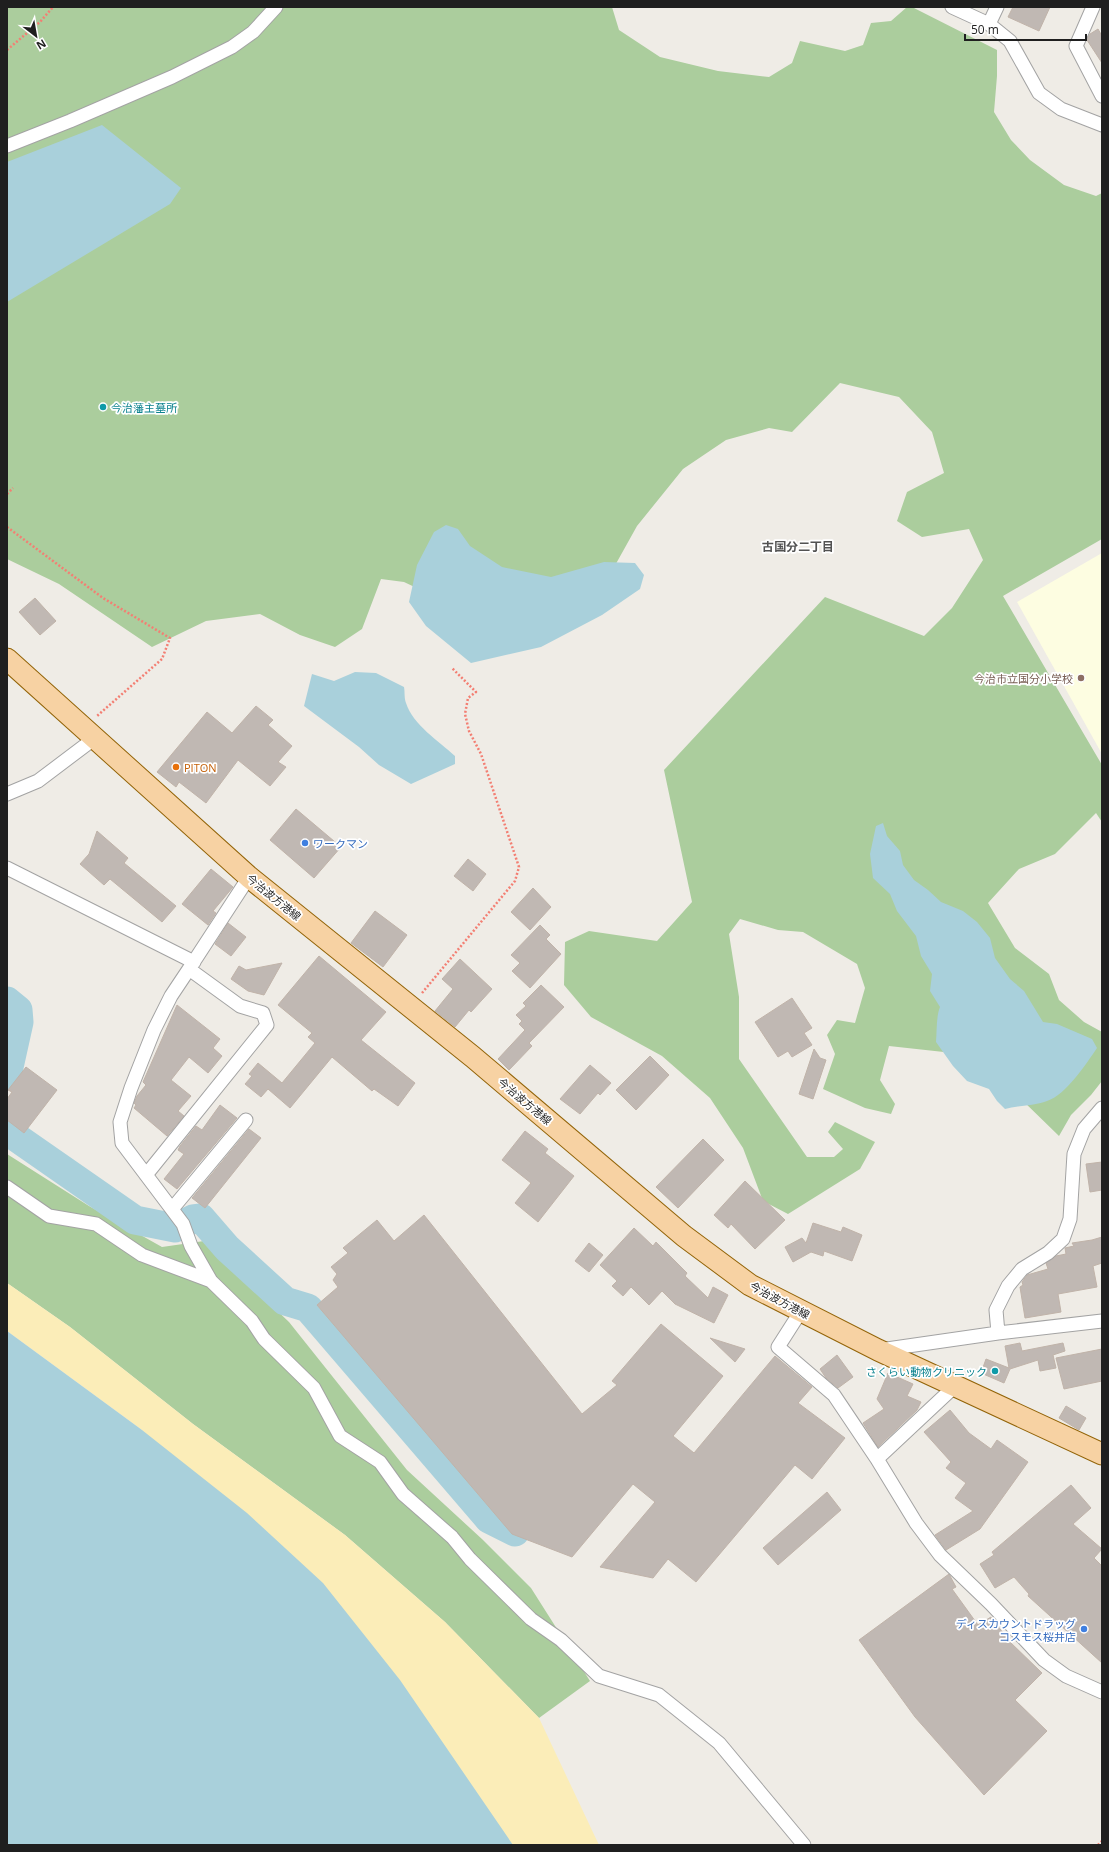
<svg xmlns="http://www.w3.org/2000/svg" width="1109" height="1852" font-family="'Open Sans','Noto Sans JP',sans-serif">
<style>
.education{fill:#fdfde1}
.forest{fill:#abcd9d}
.sand{fill:#fbedb8}
.water{fill:#a9d0db}
.lines{fill:none;stroke-linecap:round;stroke-linejoin:round}
.river{stroke:#a9d0db;stroke-width:29}
.building{fill:#c0b8b3;stroke:#c0b3a9}
.street-casing{stroke:#a3a3a3;stroke-width:15}
.primary-casing{stroke:#936408;stroke-width:23}
.path{stroke:#f37f73;stroke-width:2.5;stroke-dasharray:2 2;stroke-linecap:butt}
.street{stroke:#fff;stroke-width:13}
.primary{stroke:#f7d2a3;stroke-width:21}
.culture-dot{fill:#0f9aa8;stroke:#fff;stroke-width:1.5}
.education-dot{fill:#8d6e63;stroke:#fff;stroke-width:1.5}
.food-dot{fill:#e8710a;stroke:#fff;stroke-width:1.5}
.shop-dot{fill:#3f7fe0;stroke:#fff;stroke-width:1.5}
.labels{text-anchor:middle;dominant-baseline:central;stroke-width:3.5;stroke-linejoin:round;paint-order:stroke}
.culture-label{font-size:11px;fill:#0d838f;stroke:#fff;text-anchor:start}
.education-label{font-size:11px;fill:#785e54;stroke:#fff;text-anchor:end}
.food-label{font-size:11px;fill:#c56008;stroke:#fff;text-anchor:start}
.shop-label{font-size:11px;fill:#366cbe;stroke:#fff;text-anchor:start}
.street-label{font-size:11px;fill:#1f1f1f;stroke:#fff}
.neighbourhood-label{font-size:12px;font-weight:bold;fill:#525252;stroke:#fff}
</style>
<rect width="100%" height="100%" fill="#efece6"/>
<path class="education" d="M1102,553V754L1017,602Z"/>
<path class="forest" d="M7,7H612L619,30L660,57L718,71L769,77L792,63L800,41L845,51L863,45L871,23L891,21L907,7H912L997,50V76L994,112L1011,140L1030,160L1064,185L1096,196L1102,193V539L1003,596L1102,765V822L1096,813L1055,854L1019,869L988,903L1015,948L1049,974L1059,1000L1084,1022L1102,1032V1081L1091,1095L1071,1115L1059,1136L1020,1098L962,1054L889,1046L880,1080L895,1104L891,1114L865,1108L823,1089L835,1054L827,1035L837,1020L855,1023L865,988L857,964L803,932L778,930L740,919L729,934L739,997V1059L807,1157H834L843,1149L828,1132L835,1122L875,1142L860,1169L788,1214L763,1201L743,1148L710,1098L662,1056L591,1017L564,985L565,942L589,931L657,941L692,902L664,770L825,597L924,636L952,608L983,560L969,529L922,537L897,521L907,492L944,473L932,432L899,397L840,383L792,432L769,428L726,440L683,469L637,526L603,587L476,616L404,582L381,579L362,629L335,647L300,635L260,614L206,621L152,647L59,584L7,559Z
M7,1154L89,1206L162,1247L204,1241L289,1322L407,1470L483,1540L531,1588L590,1681L539,1718L445,1622L345,1535L193,1424L70,1327L7,1283Z"/>
<path class="sand" d="M7,1283L70,1327L193,1424L345,1535L445,1622L539,1718L599,1845H510L142,1430L7,1331Z"/>
<path class="water" d="M102,125L181,188L170,204L7,302V162Z
M446,525L458,529L470,546L502,567L551,577L604,562L635,563L644,575L640,589L602,615L541,647L471,663L426,626L409,602L417,565L434,532Z
M355,672L376,673L404,687C405,692 404,698 406,703C413,725 439,741 455,756V764L411,784L379,765L359,747L304,706L312,674L334,681Z
M883,823L887,836L900,851L903,865L914,880L928,890L941,902L963,911L977,922L990,938L995,958L1010,979L1024,991L1043,1022L1057,1024L1092,1039L1097,1048C1086,1064 1066,1095 1047,1101C1034,1106 1019,1105 1005,1109L997,1101L989,1089L967,1081L953,1066L936,1042C937,1031 936,1017 940,1007L930,991L932,974L921,956L916,936L897,911L890,894L873,878L870,854L876,826Z
M7,1331L142,1430L247,1513L323,1583L400,1680L513,1845H7Z"/>
<g class="lines">
<path class="river" d="M7,1001L18,1010L19,1022L7,1076
M7,1131L135,1220L175,1228L193,1219L201,1218L227,1248L285,1301L308,1308L489,1519L515,1532"/>
</g>
<path class="building" d="M1013,7H1050L1039,31L1008,17Z
M1098,29L1102,36V63L1087,40L1090,34Z
M35,598L56,621L40,635L19,612Z
M256,706L273,720L268,725L292,746L278,762L286,767L270,786L238,760L206,803L179,782L176,787L157,772L207,712L232,733Z
M296,809L341,847L314,878L270,840Z
M97,831L128,858L124,863L176,906L162,922L110,879L104,885L80,864L89,854Z
M468,859L486,874L473,891L454,876Z
M211,869L233,887L213,911L216,913L208,925L182,904Z
M533,888L551,907L530,930L511,912Z
M375,911L407,935L383,967L351,943Z
M228,923L246,937L231,956L215,944Z
M540,925L550,935L546,939L561,954L530,988L512,971L520,963L511,955Z
M319,956L386,1012L361,1040L415,1083L398,1106L374,1089L372,1091L332,1057L290,1108L268,1089L261,1097L245,1084L252,1076L249,1074L258,1063L282,1083L315,1043L308,1037L312,1033L278,1005Z
M460,959L492,989L471,1012L469,1010L455,1027L435,1011L453,989L442,979Z
M282,963L264,995L248,991L231,979L239,966L246,970Z
M541,985L564,1007L529,1043L532,1046L509,1070L498,1059L525,1030L519,1024L522,1021L516,1015L526,1006L523,1003Z
M792,998L812,1028L804,1033L812,1045L792,1057L788,1051L778,1057L755,1022Z
M177,1005L220,1039L213,1048L222,1056L208,1073L189,1057L171,1080L191,1096L178,1111L184,1116L167,1136L134,1108L136,1105L134,1103L137,1096L146,1085L143,1082Z
M814,1049L820,1058L826,1060L813,1099L799,1094Z
M650,1056L669,1075L636,1110L616,1090Z
M590,1065L611,1083L600,1095L598,1093L580,1114L560,1099Z
M26,1067L57,1090L24,1133L7,1120V1099L12,1092L8,1090Z
M220,1105L237,1118L177,1189L164,1179L184,1154L178,1150L180,1146L196,1126L202,1130Z
M249,1129L261,1138L205,1208L192,1198Z
M525,1131L548,1149L545,1153L574,1176L538,1222L515,1203L531,1183L502,1160Z
M703,1139L724,1160L678,1208L656,1187Z
M1102,1162V1190L1090,1192L1086,1164Z
M745,1181L785,1220L755,1249L731,1224L728,1228L714,1215Z
M424,1215L582,1414L617,1385L612,1381L661,1324L723,1376L673,1436L694,1453L775,1356L812,1387L798,1403L845,1438L812,1479L795,1465L696,1582L668,1559L653,1578L600,1567L655,1502L633,1484L572,1557L512,1534L317,1305L338,1287L333,1280L337,1274L331,1267L348,1253L343,1248L377,1220L394,1241Z
M813,1223L841,1232L843,1227L862,1235L852,1261L824,1251L823,1256L811,1252L793,1262L785,1247L802,1238L806,1243Z
M634,1228L653,1246L656,1242L687,1273L685,1276L708,1298L713,1287L728,1295L714,1323L675,1304L662,1291L649,1305L631,1287L623,1296L612,1286L617,1281L600,1265Z
M1102,1237V1263L1093,1266L1097,1287L1058,1294L1061,1312L1025,1318L1020,1287L1023,1285L1022,1282L1027,1275L1048,1269L1046,1263L1056,1256L1066,1254L1065,1248L1074,1246L1072,1243L1092,1240Z
M589,1243L603,1255L589,1272L575,1261Z
M710,1338L745,1349L735,1362Z
M1020,1343L1022,1351L1063,1343L1065,1351L1053,1355L1056,1368L1040,1371L1038,1360L1010,1369L1004,1383L981,1373L986,1359L1009,1368L1005,1346Z
M1102,1349V1381L1064,1389L1056,1358Z
M837,1355L853,1377L838,1388L826,1378L820,1369Z
M888,1373L913,1384L907,1396L921,1402L917,1410L878,1447L863,1423L884,1409L877,1399Z
M1066,1406L1086,1418L1079,1430L1059,1418Z
M950,1410L969,1433L991,1449L997,1440L1028,1462L980,1529L946,1550L935,1535L973,1511L955,1498L966,1483L946,1468L951,1462L924,1432Z
M1071,1485L1091,1508L1073,1524L1102,1549L1094,1558L1102,1566V1663L1028,1596L1029,1594L1014,1577L995,1588L980,1564L994,1555L992,1552Z
M827,1492L841,1510L778,1565L763,1548Z
M949,1574L956,1587L952,1589L978,1625L991,1617L1009,1641L1042,1673L1015,1700L1047,1731L984,1795L915,1717L859,1640Z"/>
<g class="lines">
<g class="street-casing">
<path id="street" d="M952,7L989,24L1010,41L1039,93L1061,109L1102,125
M1093,7L1076,46L1102,96
M989,24L997,7
M7,146L70,121L172,77L232,47L253,32L276,7
M7,794L38,781L95,738
M7,868L194,962
M189,969L171,996L154,1030L131,1088L120,1122L122,1143L183,1224L191,1246L211,1281L252,1321L264,1339L314,1388L340,1436L380,1462L403,1494L452,1537L470,1559L531,1619L561,1640L599,1676L659,1695L719,1743L804,1845
M146,1175L267,1025L263,1013L240,1006L189,969L249,877
M7,1187L49,1216L96,1224L142,1255L211,1281
M172,1209L246,1120
M801,1311L778,1347L834,1395L877,1459L955,1386
M998,1333L996,1310L1008,1286L1022,1269L1048,1253L1063,1239L1070,1219L1074,1154L1084,1129L1102,1108
M880,1350L998,1333L1102,1321
M877,1459L916,1523L940,1555L991,1604L1044,1660L1066,1676L1102,1692"/>
</g>
<g class="primary-casing">
<path id="primary" d="M7,659L249,877L473,1057L684,1236L750,1285L878,1350L1102,1454"/>
</g>
<path class="path" d="M7,50L40,22L53,7
M7,494L13,488
M7,527L103,598L170,638L162,659L97,716
M422,993L515,881L519,867L481,754L469,731L465,714L468,698L476,692L452,668
M1098,1845L1102,1841"/>
<use href="#street" class="street"/>
<use href="#primary" class="primary"/>
</g>
<g class="culture-dot">
<circle cx="103" cy="407" r="4"/>
<circle cx="995" cy="1371" r="4"/>
</g>
<circle class="education-dot" cx="1081" cy="678" r="4"/>
<circle class="food-dot" cx="176" cy="767" r="4"/>
<g class="shop-dot">
<circle cx="305" cy="843" r="4"/>
<circle cx="1084" cy="1629" r="4"/>
</g>
<g class="labels">
<g class="culture-label">
<text x="111" y="407">今治藩主墓所</text>
<text x="987" y="1371" text-anchor="end">さくらい動物クリニック</text>
</g>
<g class="education-label">
<text x="1073" y="678">今治市立国分小学校</text>
</g>
<g class="food-label">
<text x="184" y="767">PITON</text>
</g>
<g class="shop-label">
<text x="313" y="843">ワークマン</text>
<text x="1076" y="1623" text-anchor="end">ディスカウントドラッグ<tspan x="1076" dy="13">コスモス桜井店</tspan></text>
</g>
<g class="street-label">
<text transform="translate(274 897) rotate(39)">今治波方港線</text>
<text transform="translate(525 1101) rotate(40)">今治波方港線</text>
<text transform="translate(780 1300) rotate(28)">今治波方港線</text>
</g>
<g class="neighbourhood-label">
<text x="798" y="546">古国分二丁目</text>
</g>
</g>
<rect width="1109" height="1852" fill="none" stroke="#1f1f1f" stroke-width="16"/>
<g transform="translate(36 36) rotate(149)" stroke="#ffffff" stroke-width="3" paint-order="stroke">
<path d="M0-3L7 15L0 10L-7 15Z" fill="#1f1f1f"/>
<text y="-6" font-size="11" font-weight="bold" text-anchor="middle" fill="#1f1f1f">N</text>
</g>
<path d="M965 34v6h121v-6" fill="none" stroke="#1f1f1f" stroke-width="2"/>
<text x="971" y="34" font-size="12" fill="#1f1f1f" stroke="#ffffff" stroke-width="3" paint-order="stroke">50 m</text>
</svg>
